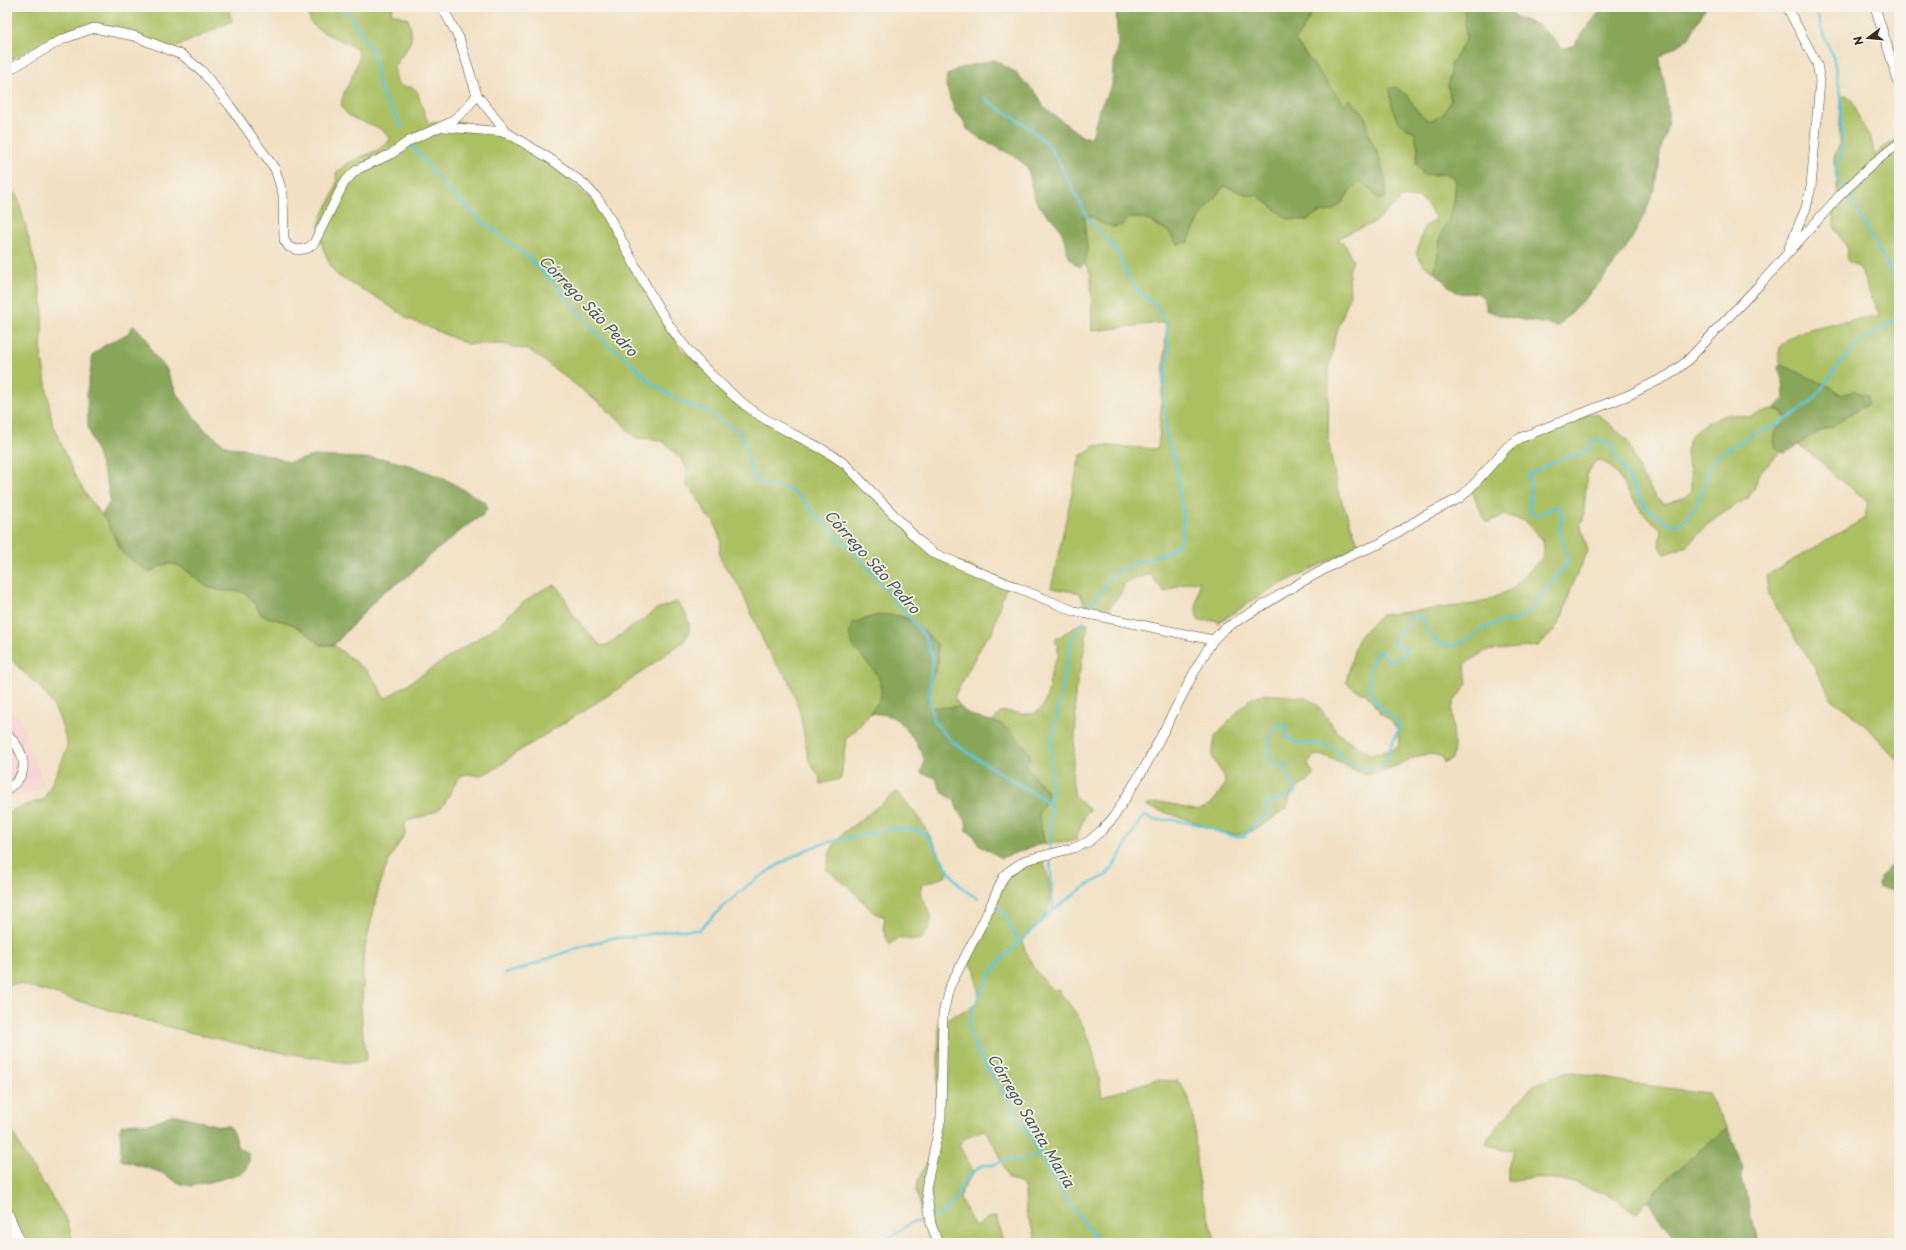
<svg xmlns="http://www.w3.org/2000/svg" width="1906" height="1250" font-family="'Playpen Sans',sans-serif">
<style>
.built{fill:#f7d0cd}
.green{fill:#abc064;stroke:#737541}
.forest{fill:#88a65a;stroke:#62683c}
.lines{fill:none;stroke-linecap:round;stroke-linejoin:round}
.stream{stroke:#5fc6db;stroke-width:2.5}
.minor-casing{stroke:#564537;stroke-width:10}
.highway-casing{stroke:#564537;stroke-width:14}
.minor{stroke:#fff;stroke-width:9}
.highway{stroke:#fff;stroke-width:13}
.labels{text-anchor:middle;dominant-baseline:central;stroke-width:3.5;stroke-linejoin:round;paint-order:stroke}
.water-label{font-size:15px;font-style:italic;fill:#465957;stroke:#f7f3e8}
</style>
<rect width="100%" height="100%" fill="#f7f3e8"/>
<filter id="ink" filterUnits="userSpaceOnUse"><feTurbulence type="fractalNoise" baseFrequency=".025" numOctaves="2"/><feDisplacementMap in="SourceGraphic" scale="8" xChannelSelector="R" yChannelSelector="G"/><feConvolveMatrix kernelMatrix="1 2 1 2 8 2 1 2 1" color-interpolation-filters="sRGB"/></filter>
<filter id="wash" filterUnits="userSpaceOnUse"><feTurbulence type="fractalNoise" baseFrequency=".012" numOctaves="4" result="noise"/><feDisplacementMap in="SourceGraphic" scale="16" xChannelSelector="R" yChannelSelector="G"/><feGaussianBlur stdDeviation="0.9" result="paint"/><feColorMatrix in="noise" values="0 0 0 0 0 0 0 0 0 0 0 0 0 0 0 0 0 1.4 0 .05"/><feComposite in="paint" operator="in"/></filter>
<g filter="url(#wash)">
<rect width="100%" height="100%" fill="#f1e0c3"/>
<path class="built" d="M7,708L19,718L45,787L7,799Z"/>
<path class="green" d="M7,7H228L232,21L168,51L96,27L50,38L7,62Z
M309,7H394L390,12L408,19C417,44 406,47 394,67L397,81L402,87H412L417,91L428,123C436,123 445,121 453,121C514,127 551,165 594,202L600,199L605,219L680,348L753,415L773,418L818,445L927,548L1008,583L1000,604L992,633L986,637L954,697L960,706C957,707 934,708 931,707L930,692L931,680L938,662L937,645C930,638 924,628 915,623C896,609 872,617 853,623C838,654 892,666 880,699C879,703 874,707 871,711C862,723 858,730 846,738L841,779L820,784V778L809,760L807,752L800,713L789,680L777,665L767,649L739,586L721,561L719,552L721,542L714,521L707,516L702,505L688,487L686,482L687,468L682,460L664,442L654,439L637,438L630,433L621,422L597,401L531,351L502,344H467L409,319L379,299L338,276C329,268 318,238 319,226C322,208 340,194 336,173C351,155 381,155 390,139C381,121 353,125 343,109C335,96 363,69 358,50C345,39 316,34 310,20C308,16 309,11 309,7Z
M1310,7H1462L1465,12L1466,40L1451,64L1448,86L1451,100L1443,116L1429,121L1417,111L1408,96L1407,129L1415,132L1418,149L1416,164L1432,176C1442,173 1448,172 1456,180L1454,202L1450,216L1441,234L1435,273L1425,266L1416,254L1425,226L1434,222L1435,217L1426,203L1419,198L1409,197L1402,198L1374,223L1352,231L1338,239L1346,246L1353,261L1349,271L1350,295L1335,337L1329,370L1328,440L1338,491L1359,546L1269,590L1218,623L1217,620L1199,621C1192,608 1200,594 1199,581L1188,582L1164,592L1150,574L1125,583C1121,596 1114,601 1107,612L1084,604L1080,593L1051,588L1080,456L1093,447V445L1158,449L1167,322L1092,331L1091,274L1085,263L1087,248L1084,217L1091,216L1101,223L1122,225L1130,218H1144L1188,242C1196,221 1210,203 1224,186L1248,195H1257L1289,219L1307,220L1316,214L1333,210L1342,203L1351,189L1360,180L1367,186L1379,200L1386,182L1379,158L1368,133L1366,120L1362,111L1349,99L1345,106L1295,41L1310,17Z
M1845,96L1851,98C1855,105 1857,113 1860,120C1866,132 1874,140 1874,156L1889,143L1899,138V762L1874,734L1851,713L1833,701L1812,663L1769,596L1766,576L1865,518L1868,501L1836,477L1817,458L1798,445L1847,415L1855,412L1860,408L1832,388L1787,368C1781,364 1778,360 1779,352C1783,325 1856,321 1878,317L1879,314L1868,290L1861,270L1858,267L1848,261L1846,258L1847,247L1836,231L1832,213L1837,199V171L1834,164V157L1839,146L1841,98Z
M7,186L18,197L38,274L43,311L41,352L52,422L74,474L87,496L107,522L122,553L149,572C154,570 161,565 166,564C184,561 194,581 209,587C237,599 242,577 261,615L292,624L305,632L321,645H334L368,672L378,685L382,695L386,698L497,626C511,612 535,590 555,585L559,588L575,617L601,646L607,645L657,609L676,602C683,606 692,624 689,633C688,636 685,639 684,641L618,689L513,755C503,764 493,772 479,775C473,776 466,772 461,776C452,784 449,800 441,807C432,815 418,818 407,821L405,824V834L391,856L380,883L363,956V994L361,1005L363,1036L367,1054L365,1062C345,1065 325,1059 305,1056C209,1042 114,1011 20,984L7,985V812L44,799C49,788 67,754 67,745C67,739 64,733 62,727C52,691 30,681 7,655Z
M1774,409L1781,411L1787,420C1784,425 1781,425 1777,428C1771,435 1774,446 1780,452L1759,473L1754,489L1748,498L1734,506L1708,524L1687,546L1665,554L1659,547L1661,529C1656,523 1648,519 1643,513C1631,500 1613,456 1595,461L1587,475L1583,521L1580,523L1588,551L1574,581L1561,619L1553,632L1538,646L1485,651L1465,664L1467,684C1464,690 1457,695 1454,702C1448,718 1458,738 1452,759L1444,763L1442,757C1419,746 1395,772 1372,774C1352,776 1332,751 1313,756L1308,765L1313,773V777C1300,788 1290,789 1287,808L1256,830L1238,835L1216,831L1198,823L1146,806C1178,791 1199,836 1225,783L1224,776L1212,757L1215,736L1250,699L1262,694L1303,697L1316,703L1339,734L1369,754L1392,750L1399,746L1398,730L1392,722L1380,712L1366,694L1354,689L1346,682L1355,647L1361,634L1381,615L1475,604L1493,598L1512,589L1542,558L1544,550L1543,541L1536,532L1525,521L1505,515L1486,523L1470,487L1515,441L1590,413L1599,415L1627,440L1641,474L1657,499L1664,504L1685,497L1691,491V478L1686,451L1691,436L1702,425L1728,414L1749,417Z
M1088,623L1083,657L1075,692L1076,723L1072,778L1075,797L1090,810L1085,815L1076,840L1040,844L1044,843C1044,833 1039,826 1039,817C1039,806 1047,803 1048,793L1025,765L1030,755C1019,739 1009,732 993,722L1000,712C1011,710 1022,716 1034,713C1051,708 1048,676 1054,663C1055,660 1057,658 1059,655L1057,644L1054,640L1080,624Z
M897,792L919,817L948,869L947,876L921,885C921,913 944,912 921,939C910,943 898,933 890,945L883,930L885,917L874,913L850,888L827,870C829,853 831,846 843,833Z
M1042,858C1048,874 1053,893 1048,910C1045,919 1029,933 1023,941C1024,954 1042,981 1052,989L1056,990L1058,988C1063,998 1070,1004 1076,1013C1092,1039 1098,1067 1102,1097L1154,1080L1178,1081C1200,1107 1193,1147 1198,1178C1201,1198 1208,1216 1214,1235L1213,1243H1035C1035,1228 1031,1228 1027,1216C1024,1206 1027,1195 1023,1185L1008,1178L996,1147L985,1130C975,1132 965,1137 959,1145L974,1173C967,1180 961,1190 960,1199L975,1227L988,1218L996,1216L1001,1232L1002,1243H932L916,1191L918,1180L930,1156L936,1134L939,1022C953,1017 964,1010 977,1005L979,999L975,969L966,961L975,948L1008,874L1024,864Z
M1568,1071L1643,1085L1708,1093L1728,1128L1713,1139L1652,1193L1656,1192L1636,1213L1619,1202L1620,1201C1585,1185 1547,1170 1508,1182V1167L1514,1149L1503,1150L1486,1143L1498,1125L1534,1085Z
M7,1120L23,1153L67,1220L74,1243H24L7,1208Z"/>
<path class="forest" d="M1116,7H1310V17L1295,41L1345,105L1349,99L1362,111L1366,120L1368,133L1379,158L1386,182V196L1379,200L1367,186L1360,181L1351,189L1342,203L1333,210L1316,214L1307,220L1288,219L1257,195H1248L1224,186C1210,203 1196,221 1188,242L1177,244L1168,231L1144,218H1130L1122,225L1112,227L1101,223L1091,216L1084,217L1087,248L1085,263L1080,267C1064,258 1068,247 1062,233C1057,220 1043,214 1037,202C1031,191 1031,178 1027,166L1012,155L981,139L967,129L962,118L955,112L946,86L947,75L957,69L994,60L1015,72L1037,94L1044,107L1054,115L1083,137H1091L1093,134L1099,109L1112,86L1113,67L1118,49Z
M1462,7H1504L1516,17L1539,26L1563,48L1573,46L1603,7H1706L1689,38L1659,57C1662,76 1669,98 1668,117C1668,129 1663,141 1660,152C1659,161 1659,171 1657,179C1642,239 1601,284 1558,326L1502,316L1486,310C1487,301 1483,297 1476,292C1453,298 1451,286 1435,273L1441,234L1450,216L1454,202L1456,180C1446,169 1437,176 1424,175L1416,164L1418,149L1415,132C1393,124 1392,110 1390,89L1395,87L1408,96L1417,111L1429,121L1443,115L1451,100L1448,86L1451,64L1466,40L1465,12Z
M134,325L146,338L153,354L166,368L176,392L192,414L206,431L228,447L243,448L289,462L315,456L385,459L409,465L430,473L449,481L486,503L487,509L483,515L469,524L427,558L407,577L382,593L334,645H321L305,632L292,624L261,615C242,577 237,599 209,587C194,581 184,561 166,564C161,565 154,570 149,572L122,553L116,539L102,514L110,502L108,486L88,427L87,392L93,355L102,347L127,334Z
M1780,364L1832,388L1840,395L1855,391L1867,395L1868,404L1855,412L1847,415L1832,427H1827L1808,437L1794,448L1784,453C1779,452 1776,449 1775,444C1771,427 1780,430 1787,420L1781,411L1774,409L1784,398C1784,387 1783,378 1778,368Z
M878,615C914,614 913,624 937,644L938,662L931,680L930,692L931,707C934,708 957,707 960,706C971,721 992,717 1005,727C1016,734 1023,745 1030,755L1029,760L1025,765L1048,793C1047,803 1039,807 1039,817C1039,826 1044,833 1044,843L1001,858L980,845L973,835L967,831L966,820L958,811L954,800C943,794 939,790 936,778L921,773C922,769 924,764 924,761C924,750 903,723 894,718C887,714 877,714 870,713C873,708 879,703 880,698C890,665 838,654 852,623Z
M1899,860V890L1879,887L1878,883L1881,875Z
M173,1114L219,1126H228L232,1129L238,1148L249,1153V1161L246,1170L238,1175L192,1186L181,1184L160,1172L121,1160L120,1128L122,1125L134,1123L149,1124Z
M1728,1128L1743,1168L1741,1173L1758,1243H1672L1673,1235L1648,1202L1656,1193H1652L1713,1139Z"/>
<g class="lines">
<path class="stream" d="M344,7L372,49L379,85L383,96L402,127
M1815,7L1824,37L1833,56L1841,95L1843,144L1841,156L1836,167V176L1843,190
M984,98L1031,129L1050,146L1089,220L1118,252L1127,275L1134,285L1160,311L1165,321L1169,349L1164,385L1166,433L1177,468L1179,492L1183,515L1182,539L1176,547L1168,552L1123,568L1113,575L1088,609
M410,143L444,185L479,219L527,256L551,280L607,344L626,358L652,383L683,403L706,410L739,432L744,442L753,477L758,482L792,491L801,498L825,525L852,550L925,636L933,658L929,692L932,716L936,724L953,742L973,756L1045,800L1051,807
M1846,193L1852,200L1876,246L1899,284
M1050,852L1051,747L1071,641L1078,632L1084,621
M1050,857L1053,910
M993,904L1005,914L1018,942
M504,974L521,969L571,950L613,938L631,937L675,930H699C718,912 736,893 758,878C773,868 789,858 806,850C821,843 836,840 852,837C876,832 924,816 934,848C948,866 955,889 978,898
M932,1219L945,1211L956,1199L966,1178L982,1165H992L1006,1160H1024L1040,1154
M883,1243L912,1222H919
M1099,1243L1057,1186L1016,1112L985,1066L976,1049L968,1027L975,1003L990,975L1001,960L1052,911L1084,887L1107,875L1116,862L1139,822L1145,816L1153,820H1173L1201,825L1235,837H1244L1252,826L1266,815L1268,812L1267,803L1289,796L1296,791L1295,784C1287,779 1285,775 1287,766L1285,764L1276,766L1271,764C1267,750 1268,733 1280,724L1282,723L1288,728L1285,736C1303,751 1315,738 1333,748C1339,750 1340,758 1345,761C1354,768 1381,774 1387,760C1389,756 1389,750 1391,746C1393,740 1401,729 1398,723C1394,716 1387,713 1382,709C1373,702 1367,684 1369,672C1370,666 1374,659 1377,652L1380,651L1390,661L1404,655L1407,649L1396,646L1392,643L1413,616L1424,619L1427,630L1434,639L1444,645H1457L1484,628L1500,622L1516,620L1528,612L1535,605L1568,562L1559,527L1563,515L1561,508C1551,504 1544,517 1533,515L1529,510L1531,492L1528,476L1532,473L1559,459L1581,454L1587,451L1592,442L1596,440L1609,444L1645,507L1668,523L1678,525L1685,520L1695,507L1703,490L1708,472L1716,457L1753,434L1776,426L1796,413L1815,398L1836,368L1859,342L1899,318"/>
</g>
</g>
<g filter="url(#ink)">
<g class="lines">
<g class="minor-casing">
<path id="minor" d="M1787,7L1817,64L1820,81L1811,187L1806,208L1788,250
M1875,7L1899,84
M7,71L63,39L94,28L134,36L182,55L202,71L230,106L275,169L283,194L284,240L289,247L298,250L308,248L314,243L344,183L352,174L358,169L391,154L409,141L451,122L466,109L477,95L459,38L442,7
M477,95L506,132
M444,127L506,132L552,160L584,184L597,198L607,213C629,252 648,295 674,332C692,358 730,395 756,413C784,433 819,443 846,465L918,540L933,553L1074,611L1213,640
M7,734C25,751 32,774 7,789
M938,1243L931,1224L926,1188L941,1118L943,1014L949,988L983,922L1003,878L1009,871L1026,860L1074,848L1088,842L1102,830L1113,818L1146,765L1197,667L1213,640L1224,629L1303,581L1349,556L1379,544L1424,516L1460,498L1475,483L1507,447L1520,438L1629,395L1669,375L1686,362L1763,281L1840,195L1875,162L1899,143"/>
</g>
<g class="highway-casing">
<path id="highway" d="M7,1216L19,1243"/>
</g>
<use href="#minor" class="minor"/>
<use href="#highway" class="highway"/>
</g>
</g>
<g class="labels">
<g class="water-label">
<text transform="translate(589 305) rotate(46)">Córrego São Pedro</text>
<text transform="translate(873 561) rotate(48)">Córrego São Pedro</text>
<text transform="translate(1032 1120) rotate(59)">Córrego Santa Maria</text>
</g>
</g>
<rect width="1906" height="1250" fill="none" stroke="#f7f3e8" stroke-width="24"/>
<g transform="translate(1868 38) rotate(254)" stroke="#f7f3e8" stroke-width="3" paint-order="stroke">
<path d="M0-3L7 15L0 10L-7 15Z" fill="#3b2a1e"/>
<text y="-6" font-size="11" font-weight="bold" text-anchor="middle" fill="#3b2a1e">N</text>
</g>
</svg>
